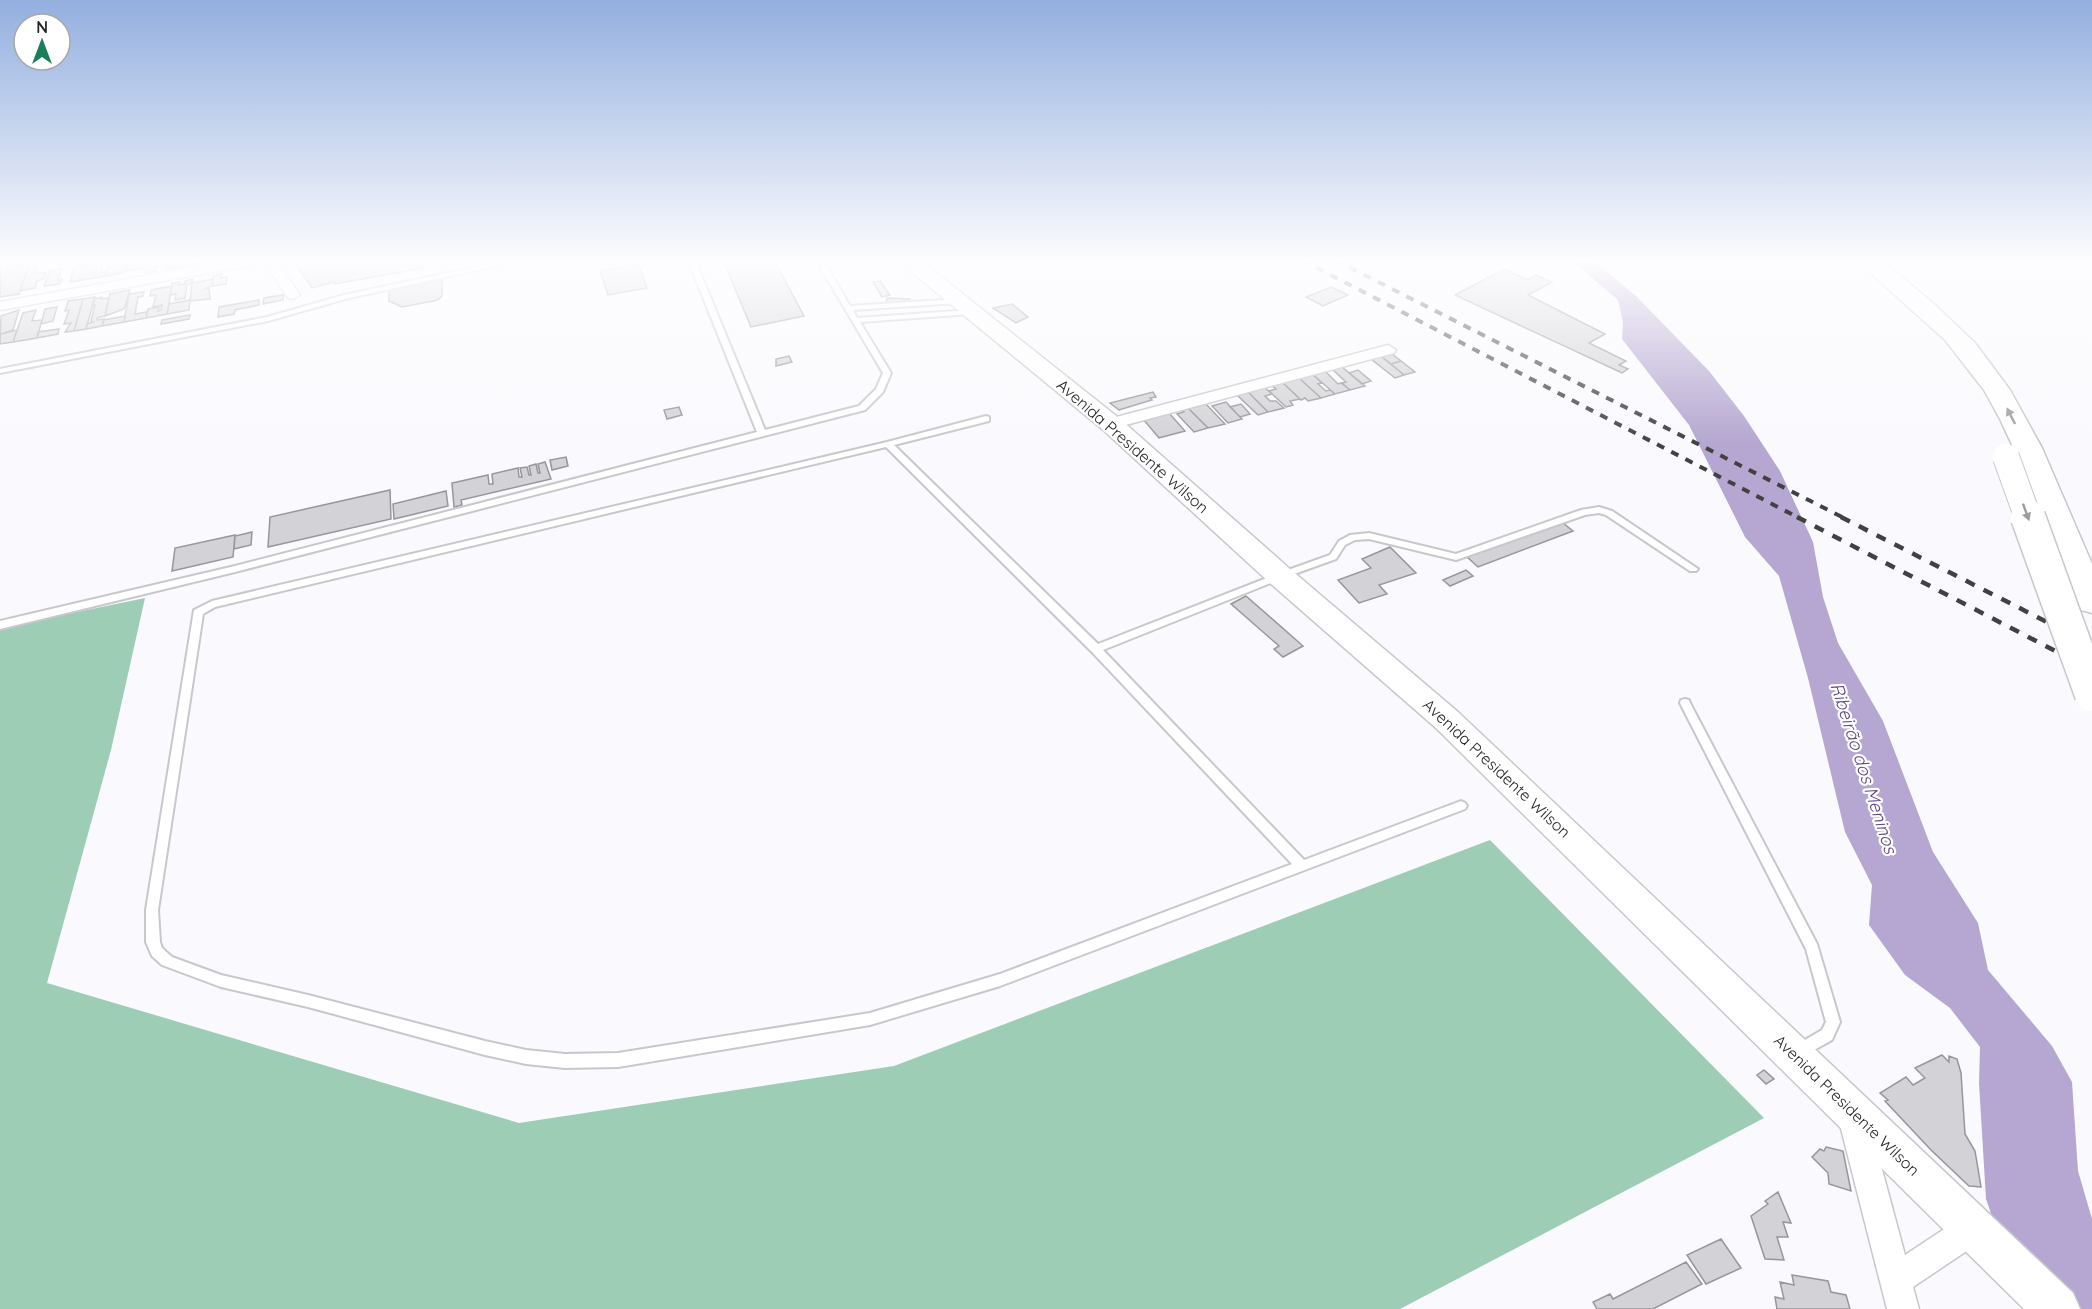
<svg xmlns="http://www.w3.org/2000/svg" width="2092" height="1309" font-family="Quicksand,sans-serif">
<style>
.forest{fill:#9dcdb4}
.water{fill:#b5a7d1}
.building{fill:#d3d2d6;stroke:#97969a;stroke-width:1.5}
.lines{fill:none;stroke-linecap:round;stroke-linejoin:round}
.lane-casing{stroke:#c8c7cb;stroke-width:4}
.street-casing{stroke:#c8c7cb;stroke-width:3}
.secondary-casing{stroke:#c8c7cb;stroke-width:3}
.primary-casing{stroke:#c8c7cb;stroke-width:3}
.lane{fill:#fff;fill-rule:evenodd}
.street{fill:#fff;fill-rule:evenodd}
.secondary{fill:#fff;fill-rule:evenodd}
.primary{fill:#fff;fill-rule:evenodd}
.rail-far1{stroke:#414142;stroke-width:4;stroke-dasharray:8 8;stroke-linecap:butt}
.rail{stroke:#414142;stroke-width:4.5;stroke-dasharray:10 10;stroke-linecap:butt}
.primary-bridge-far1-casing{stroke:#c8c7cb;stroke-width:28;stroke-linecap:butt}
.primary-bridge-casing{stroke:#c8c7cb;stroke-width:37;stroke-linecap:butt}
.primary-bridge-far1{stroke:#fff;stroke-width:26}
.primary-bridge{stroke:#fff;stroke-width:34}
.oneway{fill:#9d9d9d}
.labels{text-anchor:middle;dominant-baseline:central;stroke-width:4.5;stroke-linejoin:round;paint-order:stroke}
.street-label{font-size:16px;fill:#252526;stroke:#fff}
.water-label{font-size:18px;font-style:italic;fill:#5c477f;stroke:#fff}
</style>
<rect width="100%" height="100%" fill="#faf9fd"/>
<path class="forest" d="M145,598L111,750L47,983L519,1123L894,1066L1490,840L1764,1118L1400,1309H0V628Z"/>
<path class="water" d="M1571,260H1593L1636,296L1709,371L1744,416L1780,471L1813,542L1823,597L1838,643L1883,721L1933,852L1978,923L1988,970L2052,1046L2072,1082L2078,1171L2092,1219V1309H2024L1986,1199L1979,1083L1980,1047L1950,1008L1905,975L1869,925L1872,885L1845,832L1808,678L1779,576L1745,537L1689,425L1622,339L1623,322L1618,300Z"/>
<path class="building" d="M30,260L9,266L7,272H11L13,266L29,264L19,294L0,297V265Z
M95,260H108L103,262L101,272L106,271L105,276L70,282L74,267L95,263Z
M110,260H123L122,267L127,266L125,272L106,276Z
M128,260H145L143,268L145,269L125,271Z
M148,260H167L166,265L156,267V271L145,273Z
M172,260H217L165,269L166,262Z
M301,260H419L424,268L335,284L334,282L312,288L294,262Z
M723,260H774L804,316L751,327Z
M38,264L34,272L46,273L44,279L37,281L35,288L20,291L29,265Z
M638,264L647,288L608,295L600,271Z
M62,269L58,280L62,279L60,284L44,286L50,271Z
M1504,269L1528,280L1536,275L1552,282L1528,295L1605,334L1589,343L1626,361L1619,365L1628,369L1622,373L1455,295Z
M222,274L221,278L227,277L226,284L212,286L213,276Z
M442,277V296L438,300L402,307L389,301V288Z
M193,279L192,284H187L185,298L175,300L176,294L170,295L172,283L180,282L179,285L185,284V281Z
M213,279L212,286L205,289L209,288L210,299L190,301L192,283Z
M880,281L890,295L882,297L873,282Z
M172,286L167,314L146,318L148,309L159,307L158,311L161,310L162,305L153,307L156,295L150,296L151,290Z
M1331,287L1348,295L1323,306L1306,297Z
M130,290L124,309L105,316L110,294Z
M144,292L143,296L138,297L135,314L147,312L146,318L124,322L129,294Z
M283,295V300L263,304L264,298Z
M95,297L86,329L74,331L83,299Z
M102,297L101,299L109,298L105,316L97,318V320L104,319L102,326L86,329L87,324L93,322L91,321L95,305L92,306L94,299Z
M887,298L910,299L909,304L886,303Z
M83,299L74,331L65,332L71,323L64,324L69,310L65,311L68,301Z
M190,300L189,310L167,314L169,304Z
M259,300V305L235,310L234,314L218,317L219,307Z
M1012,304L1028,317L1016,323L993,308Z
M57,307L53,321L41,324L45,309Z
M19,310L13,330L1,334L17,330L13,342L0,344L1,316Z
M36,310L32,321L42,320L37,338L13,342L23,313Z
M190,315L189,319L161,324L162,320Z
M125,316L124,322L102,326L104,320Z
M59,329L58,334L37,338L38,332Z
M1392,354L1401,361L1391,364L1382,357Z
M789,356L792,362L776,366V359Z
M1381,356L1404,375L1395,378L1371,359Z
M1401,361L1415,372L1404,375L1391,364Z
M1342,367L1365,386L1350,390L1342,383L1346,382L1332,369Z
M1358,370L1371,381L1362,384L1349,373Z
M1325,371L1338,384L1341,383L1350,390L1335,394L1312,374Z
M1312,374L1322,383L1318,384L1326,391L1330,390L1335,394L1321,398L1299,378Z
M1299,378L1321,398L1308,401L1305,398L1301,400L1282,382Z
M1282,382L1300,399L1290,401L1293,405L1286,407L1269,391L1276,389L1271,385Z
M1264,387L1272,394L1265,396L1270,401H1276L1284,408L1268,412L1247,391Z
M1247,391L1268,412L1258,415L1236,394Z
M1153,392L1156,397L1150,398L1152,400L1119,410L1110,403Z
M1204,402L1225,424L1208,428L1187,407Z
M1226,402L1240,417L1242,419L1228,423L1212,406Z
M1241,404L1250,414L1240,417L1230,407Z
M679,407L682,415L667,419L664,410Z
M1187,407L1208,428L1194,432L1177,414L1184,412L1181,409Z
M1169,413L1185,431L1159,438L1143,419Z
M566,457L568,466L552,470L550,460Z
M545,462L551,479L461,500L462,505L454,507L452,483L488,475L489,484H493L492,474L518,468L519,477H522L520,468L527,467L529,475H531L529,466L536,464L538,473H540L538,464Z
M390,490L391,519L268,547L270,517Z
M446,491L448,506L394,519L393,504Z
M1563,523L1573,531L1478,567L1466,556Z
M252,532L251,545L234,549L235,536Z
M235,535L233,557L172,571L175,548Z
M1390,547L1416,573L1379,585L1387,594L1359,603L1338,580L1371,568L1362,559Z
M1466,570L1473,576L1450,586L1443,580Z
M1246,596L1303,646L1283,657L1274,649L1279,646L1231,604Z
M1942,1055L1949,1062V1056L1957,1059L1961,1073L1965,1134L1975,1151L1981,1187L1969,1186L1931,1150L1885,1101L1888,1100L1880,1093L1906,1077L1913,1085L1925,1078L1915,1068Z
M1764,1070L1774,1079L1766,1084L1757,1075Z
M1826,1147L1843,1151L1851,1191L1829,1184L1828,1173L1812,1157L1820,1149L1824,1151Z
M1778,1192L1791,1223L1783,1222L1788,1237H1777L1784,1260L1765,1259L1751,1216L1768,1204L1765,1201Z
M1721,1239L1741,1268L1706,1284L1687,1255Z
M1686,1262L1702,1284L1653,1309H1597L1593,1302L1610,1294L1613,1299Z
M1792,1275L1828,1281L1831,1292L1846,1295L1850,1309H1777L1775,1297L1784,1299L1780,1282L1794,1285Z"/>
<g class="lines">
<g class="lane-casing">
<path id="lane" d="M509,260H524L345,299L268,321L0,373V369L267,317L344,295Z
M688,260H695L765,430L859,406L876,389L883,373L816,260H823L850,306L958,299L962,301L958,303L853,310L857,318L971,310L975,312L971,314L860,322L891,373L883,392L865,410L235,572L0,629V621L235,566L757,432Z
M986,416L989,417V421L894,445L1098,644L1277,574L1330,555L1339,541L1350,535L1369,533L1456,554L1581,510L1599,507L1612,511L1698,569L1696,571H1690L1606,515L1599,513L1585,515L1456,560L1369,539L1355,540L1345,545L1336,559L1283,578L1103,650L1304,860L1461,801L1465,803L1467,806L1465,809L1000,986L870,1025L618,1067L565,1068L526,1064L485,1055L308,1007L221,987L162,965L152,956L146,942V910L194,610L212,601L887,442ZM886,447L1092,652L1292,864L1000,974L870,1013L618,1053L565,1054L526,1050L485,1041L308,995L221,975L172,957L162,948L160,942L158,910L203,614L215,607Z
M1685,699L1689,700L1690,703L1817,944L1840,1022L1832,1040L1798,1059L1793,1057L1791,1052L1793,1047L1822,1030L1826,1022L1806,949L1680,703L1681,700Z"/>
</g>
<g class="street-casing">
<path id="street" d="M234,260H277L300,295L293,299L288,298L265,263L0,310V302Z
M433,260H448L449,262L442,266Z
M1388,345L1396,350L1394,353L1111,429L1105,428L1103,424L1105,420Z
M1854,1106L1864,1111L1869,1121L1905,1255L1961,1218L1972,1213L1983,1218L1988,1229L1983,1240L1913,1287L1919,1309H1887L1839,1121L1844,1111Z"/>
</g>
<g class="secondary-casing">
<path id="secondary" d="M897,260H920L1120,419L1290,569L1458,712L2073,1293L2080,1309H2024L1436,728L1270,583L1102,429Z"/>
</g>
<g class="primary-casing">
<path id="primary" d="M1856,260H1881L1934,304L1975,343L2010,390L2042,448L2092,564V613L2081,610L2076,602L2028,479L2000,419L1984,390L1945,340Z"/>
</g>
<use href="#lane" class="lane"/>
<use href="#street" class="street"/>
<use href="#secondary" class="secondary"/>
<use href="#primary" class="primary"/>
<path class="rail-far1" d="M1302,260L1799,518
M1335,260L1844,518"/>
<path class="rail" d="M1797,517L2092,670
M1841,517L2092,645"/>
<g class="primary-bridge-far1-casing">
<path id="primary-bridge-far1" d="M2006,457L2028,518"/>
</g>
<g class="primary-bridge-casing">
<path id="primary-bridge" d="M2028,517L2092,694"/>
</g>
<use href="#primary-bridge-far1" class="primary-bridge-far1"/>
<use href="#primary-bridge" class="primary-bridge"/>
</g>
<defs><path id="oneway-solid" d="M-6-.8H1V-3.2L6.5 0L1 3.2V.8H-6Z" transform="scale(1.5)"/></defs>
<g class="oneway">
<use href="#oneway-solid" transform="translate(2011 416) rotate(-117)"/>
<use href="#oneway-solid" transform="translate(2026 512) rotate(70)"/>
</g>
<linearGradient id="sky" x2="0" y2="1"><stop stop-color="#93afdf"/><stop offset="0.59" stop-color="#fdfcfe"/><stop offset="1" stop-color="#fdfcfe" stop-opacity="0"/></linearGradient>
<rect width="2092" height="444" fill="url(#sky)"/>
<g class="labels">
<g class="street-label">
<text transform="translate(1133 446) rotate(41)">Avenida Presidente Wilson</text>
<text transform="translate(1497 768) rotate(43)">Avenida Presidente Wilson</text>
<text transform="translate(1847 1105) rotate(44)">Avenida Presidente Wilson</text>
</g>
<g class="water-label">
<text transform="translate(1864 768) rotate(72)">Ribeirão dos Meninos</text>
</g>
</g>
<g transform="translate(42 42)"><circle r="28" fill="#ffffff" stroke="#a8a8a8" stroke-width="1.5"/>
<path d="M0-4.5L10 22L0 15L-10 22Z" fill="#197f58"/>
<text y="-9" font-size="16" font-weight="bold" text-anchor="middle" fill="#252526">N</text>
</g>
</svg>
